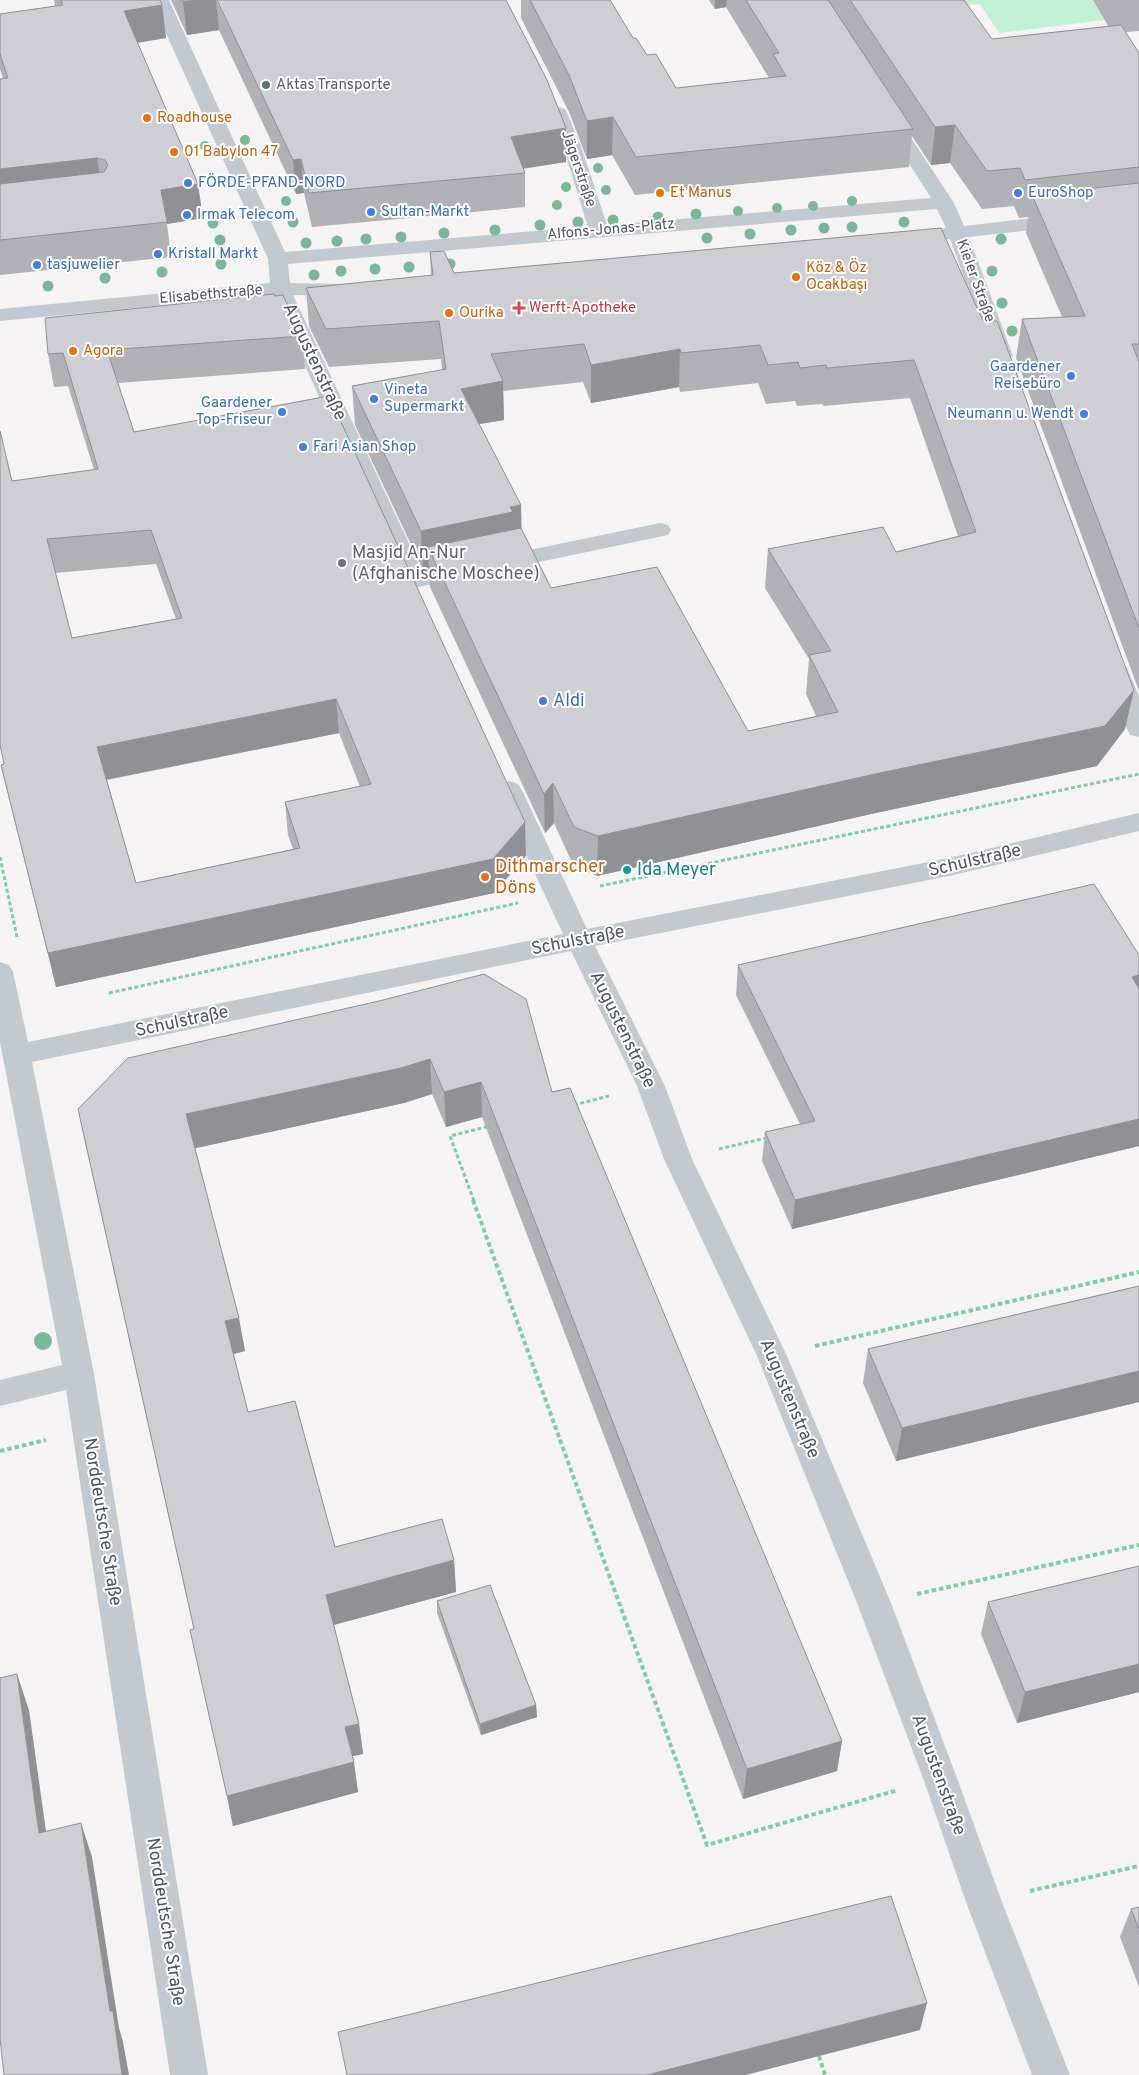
<svg xmlns="http://www.w3.org/2000/svg" width="1139" height="2075" font-family="Overpass,sans-serif">
<style>
.green{fill:#c3f1d5}
.lines{fill:none;stroke-linecap:round;stroke-linejoin:round}
.path-far1{stroke:#7ad0a6;stroke-width:3;stroke-dasharray:4 2.5;stroke-linecap:butt}
.path{stroke:#7ad0a6;stroke-width:4;stroke-dasharray:4.5 3;stroke-linecap:butt}
.service{fill:#c1cad2;fill-rule:evenodd}
.pedestrian{fill:#c1cad2;fill-rule:evenodd}
.minor{fill:#c1cad2;fill-rule:evenodd}
.tree{fill:#7bb799}
.wall{fill:#b0b2b7;fill-rule:evenodd}
.shaded-wall{fill:#909195}
.building{fill:#cdcfd5;stroke:#909195;fill-rule:evenodd}
.service-dot{fill:#5c6f8a;stroke:#fff;stroke-width:2}
.food-dot{fill:#e8710a;stroke:#fff;stroke-width:2}
.shop-dot{fill:#3f7fe0;stroke:#fff;stroke-width:2}
.health-dot{fill:#e0444e;stroke:#fff;stroke-width:2}
.worship-dot{fill:#6b7280;stroke:#fff;stroke-width:2}
.culture-dot{fill:#0f9aa8;stroke:#fff;stroke-width:2}
.labels{text-anchor:middle;dominant-baseline:central;stroke-width:4;stroke-linejoin:round;paint-order:stroke}
.far-service-label{font-size:15px;fill:#4e5e75;stroke:#fff;text-anchor:start}
.far-food-label{font-size:15px;fill:#c56008;stroke:#fff;text-anchor:start}
.far-street-label{font-size:15px;fill:#4a5661;stroke:#fff}
.far-shop-label{font-size:15px;fill:#366cbe;stroke:#fff;text-anchor:start}
.far-health-label{font-size:15px;fill:#be3a42;stroke:#fff;text-anchor:start}
.street-label{font-size:18px;fill:#4a5661;stroke:#fff}
.worship-label{font-size:18px;fill:#5b616d;stroke:#fff;text-anchor:start}
.shop-label{font-size:18px;fill:#366cbe;stroke:#fff;text-anchor:start}
.food-label{font-size:18px;fill:#c56008;stroke:#fff;text-anchor:start}
.culture-label{font-size:18px;fill:#0d838f;stroke:#fff;text-anchor:start}
</style>
<rect width="100%" height="100%" fill="#f5f3f3"/>
<path class="green" d="M865,0H1093L1104,20L999,33L980,4L938,7Z"/>
<g class="lines">
<path class="path-far1" d="M0,857L17,937
M600,886L1139,774
M109,993L518,903
M574,1105L609,1096
M719,1149L766,1138
M474,1201L450,1136L490,1126"/>
<path class="path" d="M473,1200L707,1845L898,1790
M815,1346L1139,1272
M0,1451L46,1440
M917,1594L1139,1545
M1030,1891L1139,1866
M819,2056L825,2075"/>
<path class="service" d="M660,523L668,525L671,530L668,535L414,588L406,586L403,581L406,576L414,574Z"/>
<path class="pedestrian" d="M558,107L565,109L567,113L582,149L609,231L606,235L599,237L592,235L589,231L564,149L549,113L551,109Z"/>
<path class="minor" d="M151,0H169L285,252L931,198L882,121L884,117L891,115L898,117L900,121L954,203L964,226L1139,206V218L969,237L1013,356L1010,360L1003,362L996,360L993,356L950,239L908,244L901,242L898,238L901,234L946,228L937,209L288,264L290,283L345,284L352,286L355,290L352,294L345,296L293,295L426,580L422,585L414,587L406,585L402,580L273,295L0,321V309L270,283L268,259Z
M1118,663L1126,666L1139,696V737L1130,735L1127,729L1106,671L1110,666Z
M509,781L518,784L522,790L587,929L949,858L1139,813V831L949,876L595,946L665,1086L692,1159L787,1356L891,1603L957,1778L1002,1902L1070,2075H1032L966,1902L923,1778L857,1603L757,1356L664,1159L637,1086L571,951L32,1062L94,1374L208,2075H170L66,1390L0,1406V1380L62,1365L0,1042V962L9,965L13,972L28,1042L563,934L496,790L500,784Z"/>
</g>
<g class="tree">
<circle cx="245" cy="140" r="5"/>
<circle cx="205" cy="146" r="5"/>
<circle cx="598" cy="168" r="5"/>
<circle cx="566" cy="187" r="5"/>
<circle cx="606" cy="190" r="5"/>
<circle cx="286" cy="201" r="5"/>
<circle cx="852" cy="201" r="5"/>
<circle cx="557" cy="205" r="5"/>
<circle cx="813" cy="206" r="5"/>
<circle cx="777" cy="208" r="5"/>
<circle cx="738" cy="211" r="5"/>
<circle cx="696" cy="214" r="5.5"/>
<circle cx="658" cy="217" r="5.5"/>
<circle cx="613" cy="220" r="5.5"/>
<circle cx="293" cy="222" r="5.5"/>
<circle cx="578" cy="222" r="5.5"/>
<circle cx="904" cy="222" r="5.5"/>
<circle cx="213" cy="223" r="5.5"/>
<circle cx="540" cy="225" r="5.5"/>
<circle cx="852" cy="227" r="5.5"/>
<circle cx="824" cy="228" r="5.5"/>
<circle cx="495" cy="230" r="5.5"/>
<circle cx="791" cy="230" r="5.5"/>
<circle cx="444" cy="233" r="5.5"/>
<circle cx="750" cy="234" r="5.5"/>
<circle cx="401" cy="237" r="5.5"/>
<circle cx="707" cy="238" r="5.5"/>
<circle cx="366" cy="239" r="5.5"/>
<circle cx="1001" cy="239" r="5.5"/>
<circle cx="220" cy="240" r="5.5"/>
<circle cx="337" cy="241" r="5.5"/>
<circle cx="306" cy="243" r="5.5"/>
<circle cx="221" cy="264" r="5.5"/>
<circle cx="450" cy="264" r="5.5"/>
<circle cx="409" cy="267" r="5.5"/>
<circle cx="375" cy="269" r="5.5"/>
<circle cx="341" cy="271" r="5.5"/>
<circle cx="992" cy="271" r="5.5"/>
<circle cx="162" cy="272" r="5.5"/>
<circle cx="314" cy="275" r="5.5"/>
<circle cx="105" cy="278" r="5.5"/>
<circle cx="48" cy="286" r="5.5"/>
<circle cx="1002" cy="303" r="5.5"/>
<circle cx="1012" cy="331" r="5.5"/>
<circle cx="43" cy="1341" r="9"/>
</g>
<path class="wall" d="M54,0H160L162,5L166,38L137,43L203,218L167,224L171,257L0,275V79H3L0,69V14L55,6Z
M171,0H506L566,128V162L523,169L525,173V207L312,227L304,193L296,194L219,30L187,35Z
M521,0H610L633,38L676,88L769,78L726,7L715,9L709,0H964L992,39L1108,26L1093,0H1139V31L1126,32L1139,53V691L1016,358L1022,319L1062,317L1026,233L1028,217L1019,218L1014,206L982,209L950,163L931,165L912,136L909,167L635,195L612,155L587,159L569,112L521,18Z
M941,228L1125,729L1097,766L871,814L597,876L574,867L554,823L545,833L430,587L429,569L423,570L355,425L352,386L442,370L441,359L329,367L309,326L306,288L431,276L430,252L454,273ZM583,382L591,403L679,387L680,392L758,383L766,404L795,401L797,406L822,404L824,406L910,398L958,536L896,552L768,549L765,588L809,659L806,694L816,716L748,731L551,588L522,531L479,424L504,420L503,391Z
M302,336L305,369L118,383L134,432L526,856L494,893L56,987L9,798L1,765L4,764L12,481L94,470L68,386L54,387L48,354ZM156,564L176,619L72,638L55,573ZM339,733L360,787L285,802L288,835L293,849L136,883L107,780Z
M1139,955V1146L792,1229L762,1161L765,1132L800,1124L736,995L738,965Z
M379,1001L552,1092L842,1741L837,1771L743,1799L482,1117L446,1127L432,1094L404,1103L195,1148L245,1351L233,1354L248,1412L335,1547L454,1560L456,1592L333,1625L359,1724L363,1754L352,1756L358,1792L233,1826L194,1629L78,1109Z
M1139,1286V1402L896,1461L863,1383L868,1349Z
M1139,1566V1692L1017,1723L981,1634L988,1602Z
M437,1601L536,1705L537,1717L481,1735L437,1613Z
M1139,1907V1987L1120,1937L1131,1909Z"/>
<path class="shaded-wall" d="M196,0H216L219,30L187,35L183,2Z
M715,0H727L726,7L715,9Z
M162,5L166,38L128,44L124,11Z
M613,117L612,155L587,159V121Z
M955,125L950,163L931,165L935,127Z
M566,128V162L512,170L511,137Z
M97,158L102,192L0,204V169Z
M301,159L304,193L296,194L293,160Z
M198,184L203,218L167,224L161,190Z
M680,349L679,387L591,403V365Z
M503,381L504,420L462,427L461,389Z
M521,505L522,544L428,547L429,569L423,570L421,531L510,507Z
M1134,690L1125,729L1097,766L871,814L597,876L598,836Z
M336,699L339,733L104,780L97,747Z
M553,783L554,823L545,833L544,794Z
M525,822L526,856L494,893L56,987L48,953Z
M1139,975V1003L1132,977Z
M430,1059L432,1094L404,1103L192,1149L186,1114Z
M481,1082L482,1117L446,1127L444,1092Z
M1139,1119V1146L792,1229L795,1200Z
M239,1318L245,1351L230,1355L225,1321Z
M1139,1371V1402L896,1461L902,1428Z
M454,1560L456,1592L330,1626L326,1595Z
M1139,1664V1692L1017,1723L1025,1692Z
M17,1674L29,1710L51,1867L39,1833Z
M536,1705L537,1717L481,1735L480,1724Z
M359,1724L363,1754L349,1757L345,1727Z
M842,1741L837,1771L743,1799L747,1769Z
M354,1762L358,1792L233,1826L227,1796Z
M81,1823L92,1857L119,2028L123,2042L129,2075H122L110,2011Z
M927,2003L920,2030L746,2075H647Z"/>
<path class="building" d="M61,0H160L162,5L124,11L198,184L161,190L167,222L0,240V184L104,172L108,165L105,160L97,158L0,169V79L8,78L0,54V14L63,5Z
M182,0H196L183,2Z
M217,0H506L547,80L566,128L511,137L525,173L309,193L301,159L293,160Z
M530,0H610L633,38H636L647,55L656,54L676,88L786,76L773,54L779,53L746,0H828L913,129L636,157L613,117L587,121L569,75Z
M850,0H964L992,39L1121,25L1139,53V167L1025,180L1020,168L987,171L955,125L935,127Z
M1139,183V344H1132L1139,362V628L1022,319L1085,316L1032,195Z
M941,228L983,321H997L1134,690L1105,726L875,774L598,836L574,827L553,783L544,794L428,547L521,528L551,588L657,567L748,731L838,712L809,655L831,651L768,549L883,527L896,552L976,532L914,360L827,368L826,365L800,368L798,362L768,365L760,345L681,353L680,349L591,365L584,344L491,354L503,381L461,389L521,505L510,507L513,512L421,531L352,386L446,369L439,321L326,329L306,288L433,275L430,252L444,251L454,273Z
M274,294L275,296L283,295L302,336L107,350L134,432L329,396L525,822L493,859L48,953L1,765L4,764L0,744V431L12,481L98,469L63,353L48,354L45,318ZM151,530L182,618L72,638L47,539ZM336,699L371,784L285,802L300,848L136,883L97,747Z
M1094,884L1139,955V975L1132,977L1139,989V1119L795,1200L765,1132L815,1121L738,965Z
M484,974L526,999L552,1092L570,1088L842,1741L747,1769L481,1082L444,1092L430,1059L401,1068L186,1114L239,1318L225,1321L248,1412L295,1401L335,1547L442,1519L454,1560L326,1595L359,1724L345,1727L354,1762L227,1796L190,1630L194,1629L78,1109L128,1058L379,1001Z
M1139,1286V1371L902,1428L868,1349Z
M1139,1566V1664L1025,1692L988,1602Z
M490,1585L536,1705L480,1724L437,1601Z
M17,1674L39,1833L81,1823L110,2011H113L122,2075H4L0,2038V1678Z
M891,1896L927,2003L647,2075H347L338,2032Z
M1139,1907V1929L1131,1909Z"/>
<circle class="service-dot" cx="266" cy="85" r="5"/>
<g class="food-dot">
<circle cx="147" cy="118" r="5"/>
<circle cx="174" cy="152" r="5"/>
<circle cx="660" cy="193" r="5"/>
<circle cx="796" cy="277" r="5"/>
<circle cx="449" cy="313" r="5"/>
<circle cx="73" cy="351" r="5"/>
<circle cx="485" cy="877" r="5"/>
</g>
<g class="shop-dot">
<circle cx="188" cy="183" r="5"/>
<circle cx="1018" cy="193" r="5"/>
<circle cx="371" cy="212" r="5"/>
<circle cx="187" cy="215" r="5"/>
<circle cx="158" cy="254" r="5"/>
<circle cx="37" cy="265" r="5"/>
<circle cx="1071" cy="376" r="5"/>
<circle cx="374" cy="399" r="5"/>
<circle cx="282" cy="412" r="5"/>
<circle cx="1084" cy="414" r="5"/>
<circle cx="303" cy="447" r="5"/>
<circle cx="543" cy="701" r="5"/>
</g>
<path class="health-dot" d="M516.5 300.5h5v5h5v5h-5v5h-5v-5h-5v-5h5z"/>
<circle class="worship-dot" cx="342" cy="563" r="5"/>
<circle class="culture-dot" cx="627" cy="870" r="5"/>
<g class="labels">
<g class="far-service-label">
<text x="276" y="85">Aktas Transporte</text>
</g>
<g class="far-food-label">
<text x="157" y="118">Roadhouse</text>
<text x="184" y="152">01 Babylon 47</text>
<text x="670" y="193">Et Manus</text>
<text x="806" y="268">Köz &amp; Öz<tspan x="806" dy="17">Ocakbaşı</tspan></text>
<text x="459" y="313">Ourika</text>
<text x="83" y="351">Agora</text>
</g>
<g class="far-street-label">
<text transform="translate(578 169) rotate(71)">Jägerstraße</text>
<text transform="translate(611 230) rotate(-5)">Alfons-Jonas-Platz</text>
<text transform="translate(975 281) rotate(70)">Kieler Straße</text>
<text transform="translate(211 295) rotate(-5)">Elisabethstraße</text>
</g>
<g class="far-shop-label">
<text x="198" y="183">FÖRDE-PFAND-NORD</text>
<text x="1028" y="193">EuroShop</text>
<text x="381" y="212">Sultan-Markt</text>
<text x="197" y="215">Irmak Telecom</text>
<text x="168" y="254">Kristall Markt</text>
<text x="47" y="265">tasjuwelier</text>
<text x="1061" y="367" text-anchor="end">Gaardener<tspan x="1061" dy="17">Reisebüro</tspan></text>
<text x="384" y="390">Vineta<tspan x="384" dy="17">Supermarkt</tspan></text>
<text x="272" y="403" text-anchor="end">Gaardener<tspan x="272" dy="17">Top-Friseur</tspan></text>
<text x="1074" y="414" text-anchor="end">Neumann u. Wendt</text>
<text x="313" y="447">Fari Asian Shop</text>
</g>
<g class="far-health-label">
<text x="529" y="308">Werft-Apotheke</text>
</g>
<g class="street-label">
<text transform="translate(314 362) rotate(65)">Augustenstraße</text>
<text transform="translate(975 861) rotate(-13)">Schulstraße</text>
<text transform="translate(578 941) rotate(-11)">Schulstraße</text>
<text transform="translate(182 1022) rotate(-12)">Schulstraße</text>
<text transform="translate(622 1030) rotate(64)">Augustenstraße</text>
<text transform="translate(789 1399) rotate(67)">Augustenstraße</text>
<text transform="translate(102 1522) rotate(81)">Norddeutsche Straße</text>
<text transform="translate(938 1775) rotate(70)">Augustenstraße</text>
<text transform="translate(165 1922) rotate(81)">Norddeutsche Straße</text>
</g>
<g class="worship-label">
<text x="352" y="553">Masjid An-Nur<tspan x="352" dy="21">(Afghanische Moschee)</tspan></text>
</g>
<g class="shop-label">
<text x="553" y="701">Aldi</text>
</g>
<g class="food-label">
<text x="495" y="867">Dithmarscher<tspan x="495" dy="21">Döns</tspan></text>
</g>
<g class="culture-label">
<text x="637" y="870">Ida Meyer</text>
</g>
</g>
</svg>
